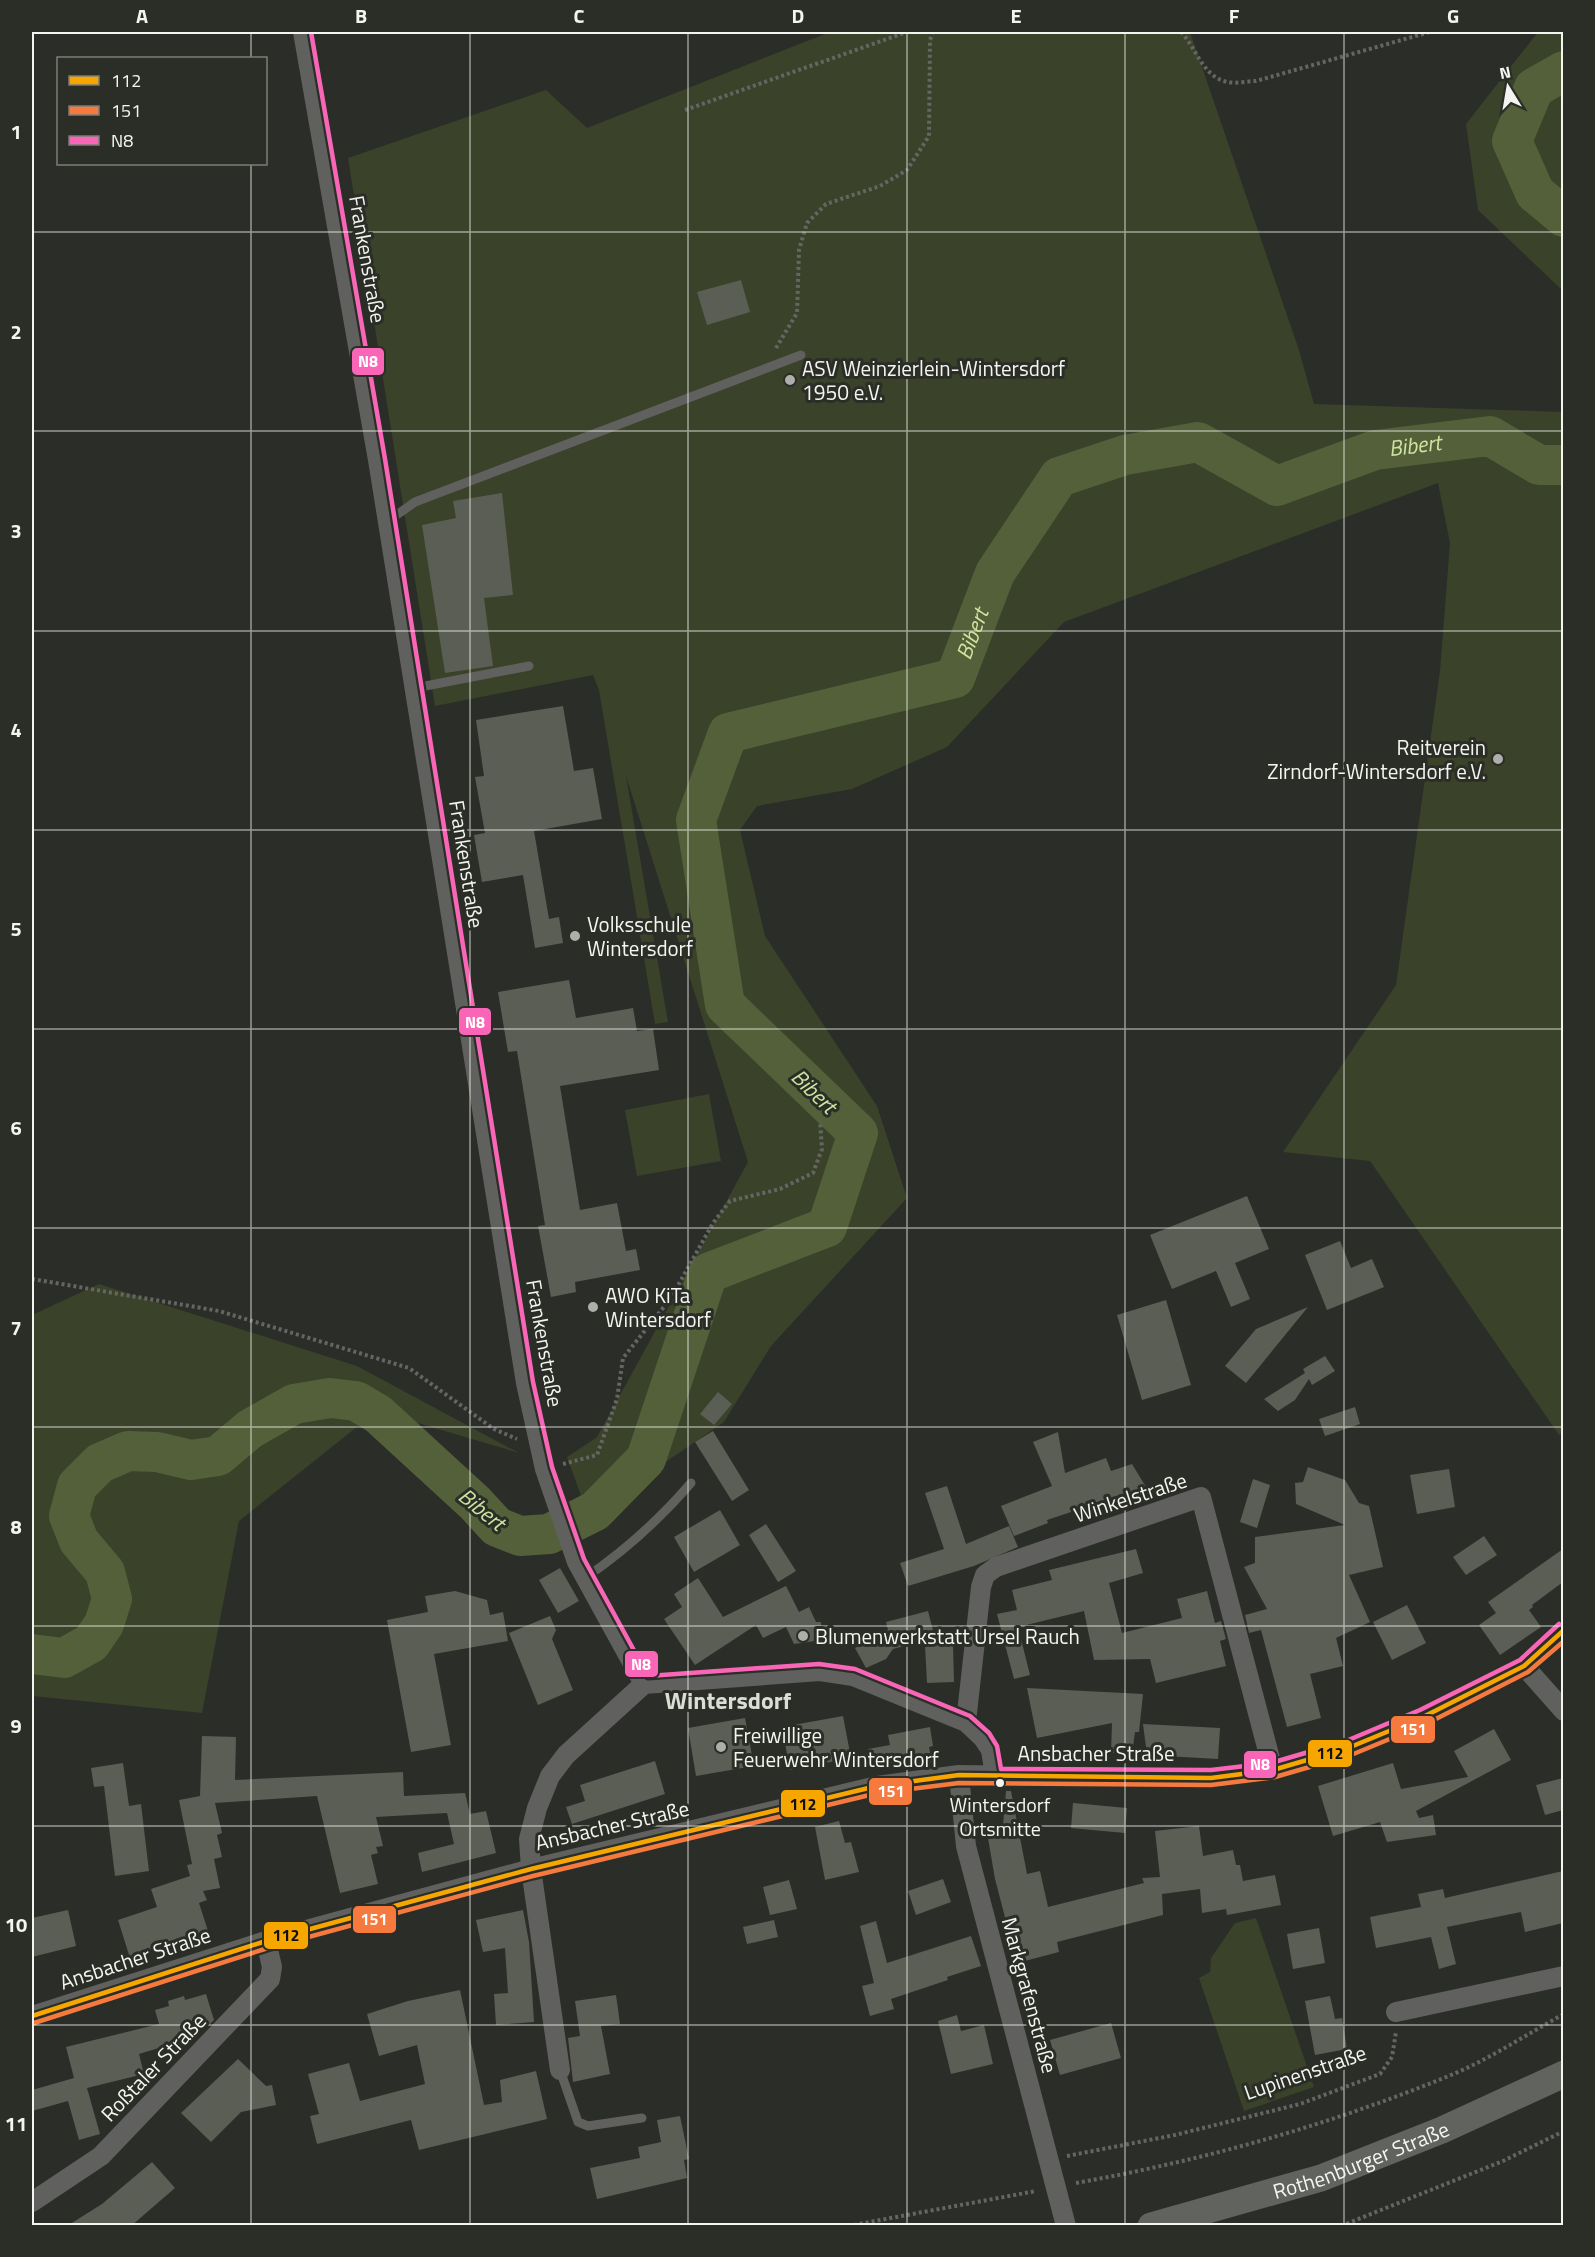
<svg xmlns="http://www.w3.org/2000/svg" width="1595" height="2257" font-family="'Titillium Web',sans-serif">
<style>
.green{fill:#3a422a}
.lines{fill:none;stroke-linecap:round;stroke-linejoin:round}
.river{stroke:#54603a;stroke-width:40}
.building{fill:#5b5e54}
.path{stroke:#656664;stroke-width:4;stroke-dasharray:3 3;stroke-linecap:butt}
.lane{stroke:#60605e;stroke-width:9}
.street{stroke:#60605e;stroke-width:20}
.secondary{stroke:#61635f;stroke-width:27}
.bus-1-casing{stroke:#2b2e27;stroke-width:9}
.bus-2-casing{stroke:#2b2e27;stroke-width:9}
.bus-3-casing{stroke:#2b2e27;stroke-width:9}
.bus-1{stroke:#f7a600;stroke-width:4.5}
.bus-2{stroke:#f6793e;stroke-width:4.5}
.bus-3{stroke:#fa66b7;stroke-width:4.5}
.grid{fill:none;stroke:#f4f5f1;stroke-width:1.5;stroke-opacity:0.55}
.poi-dot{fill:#aeafab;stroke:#2b2e27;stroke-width:2}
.bus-dot{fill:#f4f5f1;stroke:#2b2e27;stroke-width:2}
.labels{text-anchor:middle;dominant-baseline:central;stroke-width:6;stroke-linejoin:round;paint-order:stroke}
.bus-label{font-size:20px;fill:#f4f5f1;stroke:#2b2e27}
.street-label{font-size:21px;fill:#f4f5f1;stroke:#2b2e27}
.poi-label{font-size:21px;fill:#f4f5f1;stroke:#2b2e27;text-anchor:start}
.water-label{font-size:22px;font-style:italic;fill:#cee49f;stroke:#2b2e27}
.quarter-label{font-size:24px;font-weight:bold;fill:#dbded6;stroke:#2b2e27}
.line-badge{stroke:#2b2e27;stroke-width:2}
.badge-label{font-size:16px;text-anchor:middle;font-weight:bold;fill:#fff}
.pale-badge-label{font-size:16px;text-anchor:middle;font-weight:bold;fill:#111}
.neatline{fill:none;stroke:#f4f5f1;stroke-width:2}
.grid-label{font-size:20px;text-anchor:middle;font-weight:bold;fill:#f4f5f1}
</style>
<rect width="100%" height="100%" fill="#2b2d28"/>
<path class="green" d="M830,32H1190L1299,350L1314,404L1563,412L1564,1431L1559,1435L1370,1161L1283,1152L1396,985L1440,671L1450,543L1438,483L1064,622L947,747L852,789L757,806L740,830L765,936L877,1106L907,1198L771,1346L724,1422L657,1468L593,1529L567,1457L597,1437L748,1162L626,776L668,1022L655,1024L599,690L593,675L435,706L348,158L546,90L587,128Z
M1538,32H1563V291L1478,210L1466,124Z
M709,1094L721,1161L637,1176L625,1110Z
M99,1284L357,1366L519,1453L377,1411L239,1521L202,1713L32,1696V1315Z
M1256,1918L1314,2087L1244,2111L1199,1978L1210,1972L1211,1958L1235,1923Z"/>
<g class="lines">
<g class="river">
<path d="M1564,71L1534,88L1512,141L1535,193L1564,217"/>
<path id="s1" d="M32,1654L64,1658L91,1643L104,1624L112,1599L105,1572L79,1541L69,1516L77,1486L100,1463L128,1451L157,1452L191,1460L218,1456L250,1429L294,1404L330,1398L356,1401L378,1414L475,1503L497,1527L520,1536L549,1534L595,1511L646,1459L708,1273L827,1227L858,1133L725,1005L696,820L728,733L955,678L995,573L1059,477L1125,455L1198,442L1277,486L1375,450L1490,436L1539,465H1564"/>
</g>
</g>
<path class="building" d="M741,280L750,312L707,325L697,292Z
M502,493L513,595L484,598L493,666L445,673L422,525L456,518L453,501Z
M563,706L574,771L593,768L602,819L534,831L549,919L559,917L563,943L535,948L523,875L482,882L474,835L485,833L475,777L484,776L476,720Z
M569,980L576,1018L633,1008L637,1031L653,1029L659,1070L560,1086L580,1210L617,1203L626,1251L636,1249L640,1270L575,1282L576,1292L551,1297L538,1226L545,1225L517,1051L508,1052L498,992Z
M1247,1196L1269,1249L1235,1263L1250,1299L1231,1307L1216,1271L1172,1289L1150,1235Z
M1340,1241L1351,1268L1372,1259L1384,1287L1327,1310L1305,1255Z
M1166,1300L1191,1385L1142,1400L1117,1315Z
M1308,1307L1246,1383L1225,1366L1256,1329Z
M1325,1356L1335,1371L1312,1385L1309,1379L1295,1400L1278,1411L1264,1399L1305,1373L1303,1369Z
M718,1392L732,1404L714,1425L700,1414Z
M1355,1407L1360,1424L1325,1436L1319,1419Z
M713,1431L749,1490L732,1501L695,1442Z
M1058,1432L1065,1473L1106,1458L1111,1471L1132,1464L1146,1487L1047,1520L1048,1523L1014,1536L1001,1506L1052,1486L1033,1442Z
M1308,1467L1345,1480L1359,1503L1369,1506L1383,1567L1349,1575L1370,1622L1336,1638L1343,1666L1310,1674L1321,1718L1287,1727L1261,1630L1249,1633L1245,1615L1267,1609L1244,1567L1255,1563V1537L1345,1525L1296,1504L1295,1483L1303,1482Z
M1449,1469L1455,1507L1417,1514L1410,1475Z
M1253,1479L1270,1485L1257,1528L1240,1522Z
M947,1486L966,1544L1009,1526L1018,1547L974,1566L908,1586L900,1563L944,1549L925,1493Z
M720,1510L740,1545L694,1572L674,1537Z
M766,1524L796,1571L778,1582L749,1535Z
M1484,1536L1497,1555L1466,1575L1453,1557Z
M1136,1549L1143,1573L1109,1583L1122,1633L1182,1618L1177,1599L1207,1591L1215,1623L1221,1621L1226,1639L1220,1641L1226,1666L1156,1683L1150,1659L1094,1660L1084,1611L1018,1627L1030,1675L1014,1679L997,1614L1017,1610L1012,1590L1052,1580L1049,1570Z
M1563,1549V1582L1532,1605L1533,1607L1529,1610L1541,1627L1500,1655L1479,1625L1496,1613L1488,1602Z
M560,1568L579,1601L558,1613L539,1580Z
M698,1578L723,1617L786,1586L799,1612L809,1607L816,1622H821L822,1640L794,1644L786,1627L763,1638L756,1625L695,1665L664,1619L682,1607L674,1594Z
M455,1591L487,1600L490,1615L503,1612L508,1641L434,1654L451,1745L411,1752L387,1620L428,1612L425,1596Z
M1407,1605L1426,1643L1392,1660L1373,1622Z
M928,1611L935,1638L893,1649L886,1659L866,1668L855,1648L888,1630L886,1622Z
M550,1616L556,1630L552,1639L573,1690L538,1705L509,1633Z
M953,1644L954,1682L927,1683L925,1645Z
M1027,1688L1143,1694L1139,1732H1135L1132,1754L1111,1753L1112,1723L1037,1738Z
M843,1716L851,1758L790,1770L782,1727Z
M745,1718L754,1766L696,1776L688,1728Z
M1143,1724L1220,1728L1218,1759L1147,1755Z
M930,1727L933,1746L929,1747L932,1762L891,1769L890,1766L872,1769L868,1749L890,1745L888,1735Z
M1494,1729L1511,1760L1416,1811L1419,1818L1433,1815L1436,1835L1387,1842L1380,1822L1333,1836L1318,1786L1393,1763L1401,1789L1468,1777L1454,1751Z
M202,1736L236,1737L235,1780L403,1772L404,1796L465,1793L470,1814L486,1811L496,1853L422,1872L418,1853L454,1844L447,1813L376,1817L383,1846L376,1847L378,1853L371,1855L378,1884L340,1893L317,1796L215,1803L222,1833L217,1835L222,1857L214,1859L220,1888L203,1891L207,1900L199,1903L208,1931L130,1958L118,1920L157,1907L151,1889L190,1876L187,1865L192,1864L179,1800L200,1796Z
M655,1761L665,1794L572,1824L566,1807L585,1801L580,1785Z
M123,1763L129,1806L141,1804L149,1871L115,1876L104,1786L94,1787L91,1768Z
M1563,1778V1810L1545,1815L1536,1785Z
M1006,1791H1011L1027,1874L1040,1871L1048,1907L1144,1883L1142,1878L1160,1877L1155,1831L1199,1826L1203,1856L1233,1850L1236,1865H1240L1243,1881L1275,1875L1281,1905L1227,1915L1226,1909L1202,1913L1200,1889L1162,1894L1163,1915L1057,1942L1059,1952L1017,1963L995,1879L988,1838L1002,1836Z
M1073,1803L1127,1808L1125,1833L1071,1828Z
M839,1821L845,1843L851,1842L859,1872L825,1880L815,1827Z
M1563,1871V1923L1525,1932L1521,1912L1447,1927L1456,1964L1439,1969L1431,1937L1376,1948L1370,1917L1421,1907L1418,1894L1443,1889L1445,1898Z
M943,1879L951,1902L916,1915L908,1891Z
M789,1880L797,1909L770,1915L763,1887Z
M68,1910L76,1946L32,1957V1918Z
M523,1910L529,1942L534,2022L496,2025L494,1994L508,1993L505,1948L483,1952L476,1920Z
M774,1920L778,1937L747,1944L743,1927Z
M876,1921L887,1963L971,1936L981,1966L947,1977L948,1980L891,1999L894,2009L870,2016L862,1986L874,1983L860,1926Z
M1319,1928L1325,1963L1293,1969L1287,1934Z
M460,1990L484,2105L502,2102L500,2080L536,2071L547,2119L419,2150L411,2120L317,2144L310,2116L319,2114L308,2074L349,2063L360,2101L425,2084L417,2045L379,2056L367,2014L408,2001Z
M206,1994L214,2020L209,2025L190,2032L192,2038L139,2054L144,2074L87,2088L100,2134L79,2140L68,2101L32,2111V2090L74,2078L66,2047L159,2024L155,2010L169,2006L168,2001L184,1996L185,2000Z
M616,1995L620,2024L601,2026L610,2074L573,2082L568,2038L580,2036L575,2001Z
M1330,1996L1335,2019L1342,2018L1347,2049L1315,2055L1305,2001Z
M957,2015L961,2031L984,2025L993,2064L951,2074L938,2021Z
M1111,2023L1121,2058L1060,2075L1050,2040Z
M238,2059L266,2086L272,2085L276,2105L241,2112L211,2142L181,2113Z
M680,2116L689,2159L684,2160L687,2178L597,2199L590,2168L640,2158L638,2147L661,2142L657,2120Z
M152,2162L175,2188L131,2226H67L102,2204Z"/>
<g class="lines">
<path class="path" d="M1181,32C1196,47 1203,78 1228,82C1236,84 1248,81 1256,81L1430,32
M685,110L907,32
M776,348L797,313L799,250L807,223L826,204L880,186L907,170L929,136L930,40L933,32
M32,1279L219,1311L409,1368L494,1429L517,1439
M563,1464L597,1455L617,1399L623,1358L671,1298L713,1223L730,1201L780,1189L813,1173L822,1149L820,1121
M1067,2156L1175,2135L1300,2104L1380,2074L1392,2057L1396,2032
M1076,2183C1205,2160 1330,2125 1451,2075C1490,2059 1527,2034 1564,2014
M848,2226L1036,2191
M1341,2226L1503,2161L1564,2131"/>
<path class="lane" d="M388,521L415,502L801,355
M415,688L529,666
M585,1578C626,1550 659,1520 691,1483
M560,2070L578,2122L588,2126L642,2118"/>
<path class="street" d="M303,32L378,460L526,1383L545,1469L577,1562L644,1684
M1524,1666L1564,1711
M966,1722L981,1587L985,1575L996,1567L1201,1497L1273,1770
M959,1775L966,1846L1066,2226
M1396,2012L1564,1976
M32,2016L266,1941L531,1869L877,1786L959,1775L1211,1778L1273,1770L1348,1748L1423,1717L1524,1666L1564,1630
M560,2070L531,1869L529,1839L537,1808L550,1776L566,1755L644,1684L820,1671L853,1676L966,1722L983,1738L991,1750L995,1776
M32,2202L101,2156L270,1979L272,1967L266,1941"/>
<path class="secondary" id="s2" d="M1151,2226L1321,2178L1442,2130L1564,2074"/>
<g class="bus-1-casing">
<path id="bus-1" d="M32,2016L266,1941L531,1869L877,1786L959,1775L1211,1778L1273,1770L1348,1748L1423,1717L1524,1666L1564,1630"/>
</g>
<g class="bus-2-casing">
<path id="bus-2" d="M34,2023L268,1948L533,1876L878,1793L959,1783L1211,1785L1275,1777L1351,1755L1426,1724L1528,1672L1564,1641"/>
</g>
<g class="bus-3-casing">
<path id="bus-3" d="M311,32L385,459L533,1382L552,1467L584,1559L648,1676L819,1664L855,1669L970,1716L989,1733L997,1746L1001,1769L1211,1770L1271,1763L1346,1741L1420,1710L1520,1660L1559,1624"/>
</g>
<use href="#bus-1" class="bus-1"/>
<use href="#bus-2" class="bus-2"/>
<use href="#bus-3" class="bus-3"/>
</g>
<path class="grid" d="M251,32V58M470,32V2226M688,32V2226M907,32V2226M1125,32V2226M1344,32V2226M251,164V2226M32,232H1564M32,431H1564M32,631H1564M32,830H1564M32,1029H1564M32,1228H1564M32,1427H1564M32,1626H1564M32,1826H1564M32,2025H1564"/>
<g class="poi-dot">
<circle cx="790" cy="380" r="6"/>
<circle cx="1498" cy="759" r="6"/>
<circle cx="575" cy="936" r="6"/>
<circle cx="593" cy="1307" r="6"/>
<circle cx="803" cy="1636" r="6"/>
<circle cx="721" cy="1747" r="6"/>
</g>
<circle class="bus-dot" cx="1000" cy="1783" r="5"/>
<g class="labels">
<g class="bus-label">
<text x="1000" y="1804">Wintersdorf<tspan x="1000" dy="24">Ortsmitte</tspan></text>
</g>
<g class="street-label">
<text transform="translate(368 259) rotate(80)">Frankenstraße</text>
<text transform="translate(467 864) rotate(81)">Frankenstraße</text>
<text transform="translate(545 1343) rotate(80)">Frankenstraße</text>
<text transform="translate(1130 1497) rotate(-18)">Winkelstraße</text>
<text x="1096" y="1753">Ansbacher Straße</text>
<text transform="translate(612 1825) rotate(-13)">Ansbacher Straße</text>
<text transform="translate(135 1958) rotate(-18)">Ansbacher Straße</text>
<text transform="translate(1030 1995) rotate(75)">Markgrafenstraße</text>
<text transform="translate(153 2067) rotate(-46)">Roßtaler Straße</text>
<text transform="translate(1305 2072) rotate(-19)">Lupinenstraße</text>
<text stroke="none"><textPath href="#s2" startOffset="220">Rothenburger Straße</textPath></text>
</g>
<g class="poi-label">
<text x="802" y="368">ASV Weinzierlein-Wintersdorf<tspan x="802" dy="24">1950 e.V.</tspan></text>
<text x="1486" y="747" text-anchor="end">Reitverein<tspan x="1486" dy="24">Zirndorf-Wintersdorf e.V.</tspan></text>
<text x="587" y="924">Volksschule<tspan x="587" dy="24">Wintersdorf</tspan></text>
<text x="605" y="1295">AWO KiTa<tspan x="605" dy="24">Wintersdorf</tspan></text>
<text x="815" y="1636">Blumenwerkstatt Ursel Rauch</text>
<text x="733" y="1735">Freiwillige<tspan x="733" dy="24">Feuerwehr Wintersdorf</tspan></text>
</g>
<g class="water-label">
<text stroke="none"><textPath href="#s1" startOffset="2643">Bibert</textPath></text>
<text stroke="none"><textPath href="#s1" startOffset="2084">Bibert</textPath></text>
<text transform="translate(814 1091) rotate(44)">Bibert</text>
<text transform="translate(482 1509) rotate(39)">Bibert</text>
</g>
<g class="quarter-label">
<text x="728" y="1700">Wintersdorf</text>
</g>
</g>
<g class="line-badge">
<rect x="351" y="347" width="34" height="29" rx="6" fill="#fa66b7"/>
<rect x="458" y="1007" width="34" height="29" rx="6" fill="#fa66b7"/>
<rect x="624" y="1650" width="35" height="28" rx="6" fill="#fa66b7"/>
<rect x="1390" y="1715" width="46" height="29" rx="6" fill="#f6793e"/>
<rect x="1307" y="1739" width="46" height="29" rx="6" fill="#f7a600"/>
<rect x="1243" y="1750" width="34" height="29" rx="6" fill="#fa66b7"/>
<rect x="868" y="1777" width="45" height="29" rx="6" fill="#f6793e"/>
<rect x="780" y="1789" width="46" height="29" rx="6" fill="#f7a600"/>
<rect x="352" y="1905" width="45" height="29" rx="6" fill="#f6793e"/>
<rect x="263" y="1921" width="46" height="29" rx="6" fill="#f7a600"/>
</g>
<g class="badge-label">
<text x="368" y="367">N8</text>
<text x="475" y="1028">N8</text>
<text x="641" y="1670">N8</text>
<text x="1413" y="1735">151</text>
<text x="1260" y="1770">N8</text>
<text x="891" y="1797">151</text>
<text x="374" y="1925">151</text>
</g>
<g class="pale-badge-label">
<text x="1330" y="1759">112</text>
<text x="803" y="1810">112</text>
<text x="286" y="1941">112</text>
</g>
<rect width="1595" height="2257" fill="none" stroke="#2b2e27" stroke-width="66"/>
<rect x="57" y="57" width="210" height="108" fill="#2b2e27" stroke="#7b7e78" stroke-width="1.5"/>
<rect x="69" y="76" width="30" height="9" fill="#f7a600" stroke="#7b7e78" stroke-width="1.5"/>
<text x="111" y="87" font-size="18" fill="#f4f5f1">112</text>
<rect x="69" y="106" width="30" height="9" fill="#f6793e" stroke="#7b7e78" stroke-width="1.5"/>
<text x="111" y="117" font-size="18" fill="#f4f5f1">151</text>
<rect x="69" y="136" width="30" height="9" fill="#fa66b7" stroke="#7b7e78" stroke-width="1.5"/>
<text x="111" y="147" font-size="18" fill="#f4f5f1">N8</text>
<g transform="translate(1508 87) rotate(349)" stroke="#2b2e27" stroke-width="4.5" paint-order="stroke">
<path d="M0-4.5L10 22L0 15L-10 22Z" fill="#f4f5f1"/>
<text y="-9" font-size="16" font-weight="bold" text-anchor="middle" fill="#f4f5f1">N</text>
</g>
<rect x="33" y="33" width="1529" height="2191" class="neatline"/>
<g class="grid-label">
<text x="142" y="23">A</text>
<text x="361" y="23">B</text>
<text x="579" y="23">C</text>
<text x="798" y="23">D</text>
<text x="1016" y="23">E</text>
<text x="1234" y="23">F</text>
<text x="1453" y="23">G</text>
<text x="16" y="139">1</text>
<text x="16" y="339">2</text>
<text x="16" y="538">3</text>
<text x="16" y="737">4</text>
<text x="16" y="936">5</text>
<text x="16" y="1135">6</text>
<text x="16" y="1335">7</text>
<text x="16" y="1534">8</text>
<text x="16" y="1733">9</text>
<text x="16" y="1932">10</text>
<text x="16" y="2131">11</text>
</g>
</svg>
